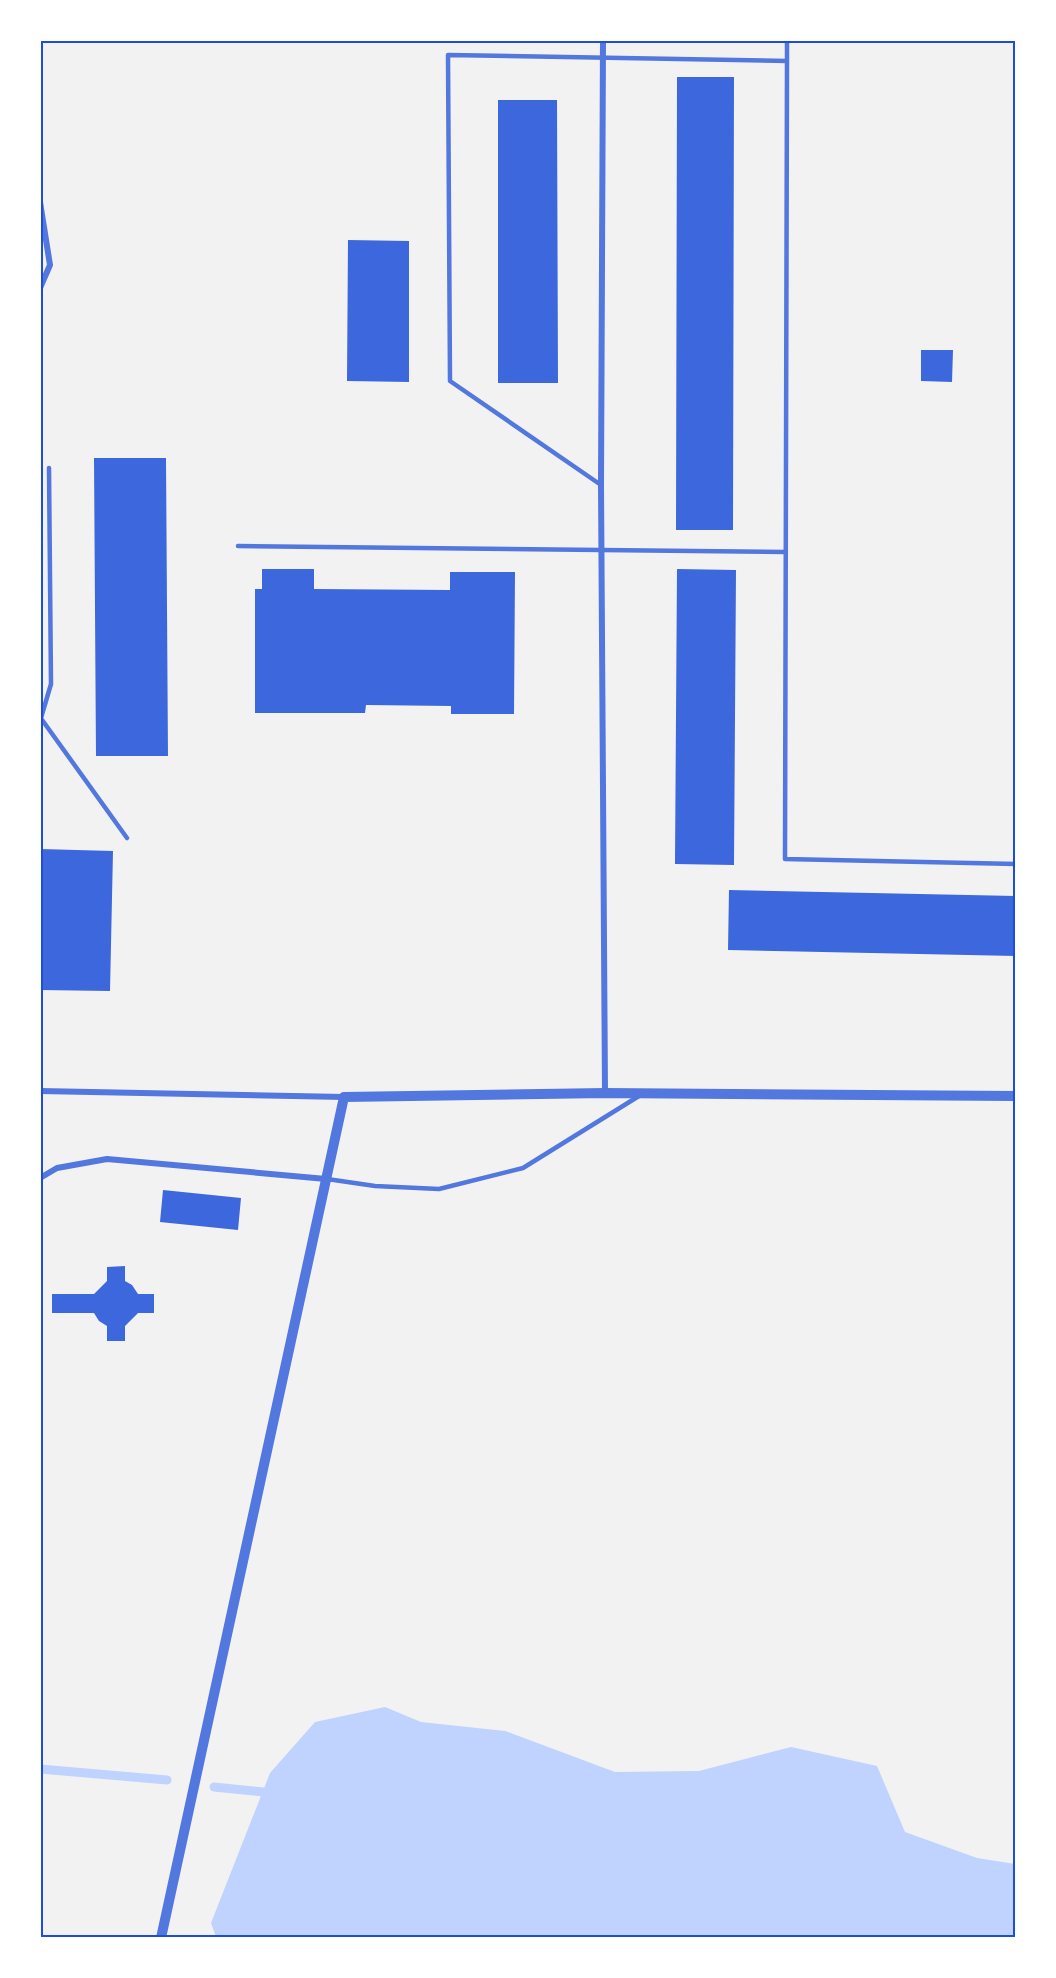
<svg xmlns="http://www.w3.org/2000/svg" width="1056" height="1978" font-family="'Exo 2',sans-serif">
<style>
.water{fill:#bfd3fe}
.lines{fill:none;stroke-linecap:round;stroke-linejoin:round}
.stream{stroke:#bfd3fe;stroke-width:9}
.building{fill:#3d67dc}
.service{stroke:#5277de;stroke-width:4.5}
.minor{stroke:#5277de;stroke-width:6}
.tertiary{stroke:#5277de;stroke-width:10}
.neatline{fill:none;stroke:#1d4ed8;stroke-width:2}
</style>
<rect width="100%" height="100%" fill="#f2f2f2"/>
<path class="water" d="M385,1707L421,1722L505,1731L615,1772L699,1771L791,1747L877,1766L905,1832L977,1858L1015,1864V1937H216L211,1923L270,1773L315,1722Z"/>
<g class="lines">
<path class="stream" d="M40,1769L167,1780
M214,1787L263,1792"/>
</g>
<path class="building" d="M677,77H734L733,530H676Z
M498,100H557L558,383H498Z
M348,240L409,241V382L347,381Z
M921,350H953L952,382L921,381Z
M94,458H166L168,756H96Z
M262,569H314V589L450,590V572H515L514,714H451V706L366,705L365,713H255V589H262Z
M677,569L736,570L734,865L675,864Z
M40,849L113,851L110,991L40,990Z
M729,890L1016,896V956L728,950Z
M163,1190L241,1198L238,1230L160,1222Z
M125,1266V1281L132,1285L138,1294H154V1313H138L125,1326V1341H107V1326L99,1321L94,1313H52V1294H94L107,1281V1267Z"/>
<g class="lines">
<path class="service" d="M787,61V40
M601,485L450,381L448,55L787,61L785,859L1016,864
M238,546L786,552
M40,717L127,838
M41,718L51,684L49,468
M327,1179L375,1186L439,1189L523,1168L639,1096"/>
<path class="minor" d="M603,40L601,485L605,1093
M40,202L50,265L40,288
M40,1091L344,1097
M40,1178L57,1168L107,1159L326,1179"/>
<path class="tertiary" d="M161,1938L344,1097L605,1093L1016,1096"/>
</g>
<rect width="1056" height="1978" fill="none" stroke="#ffffff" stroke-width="84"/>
<rect x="42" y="42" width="972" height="1894" class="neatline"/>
</svg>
